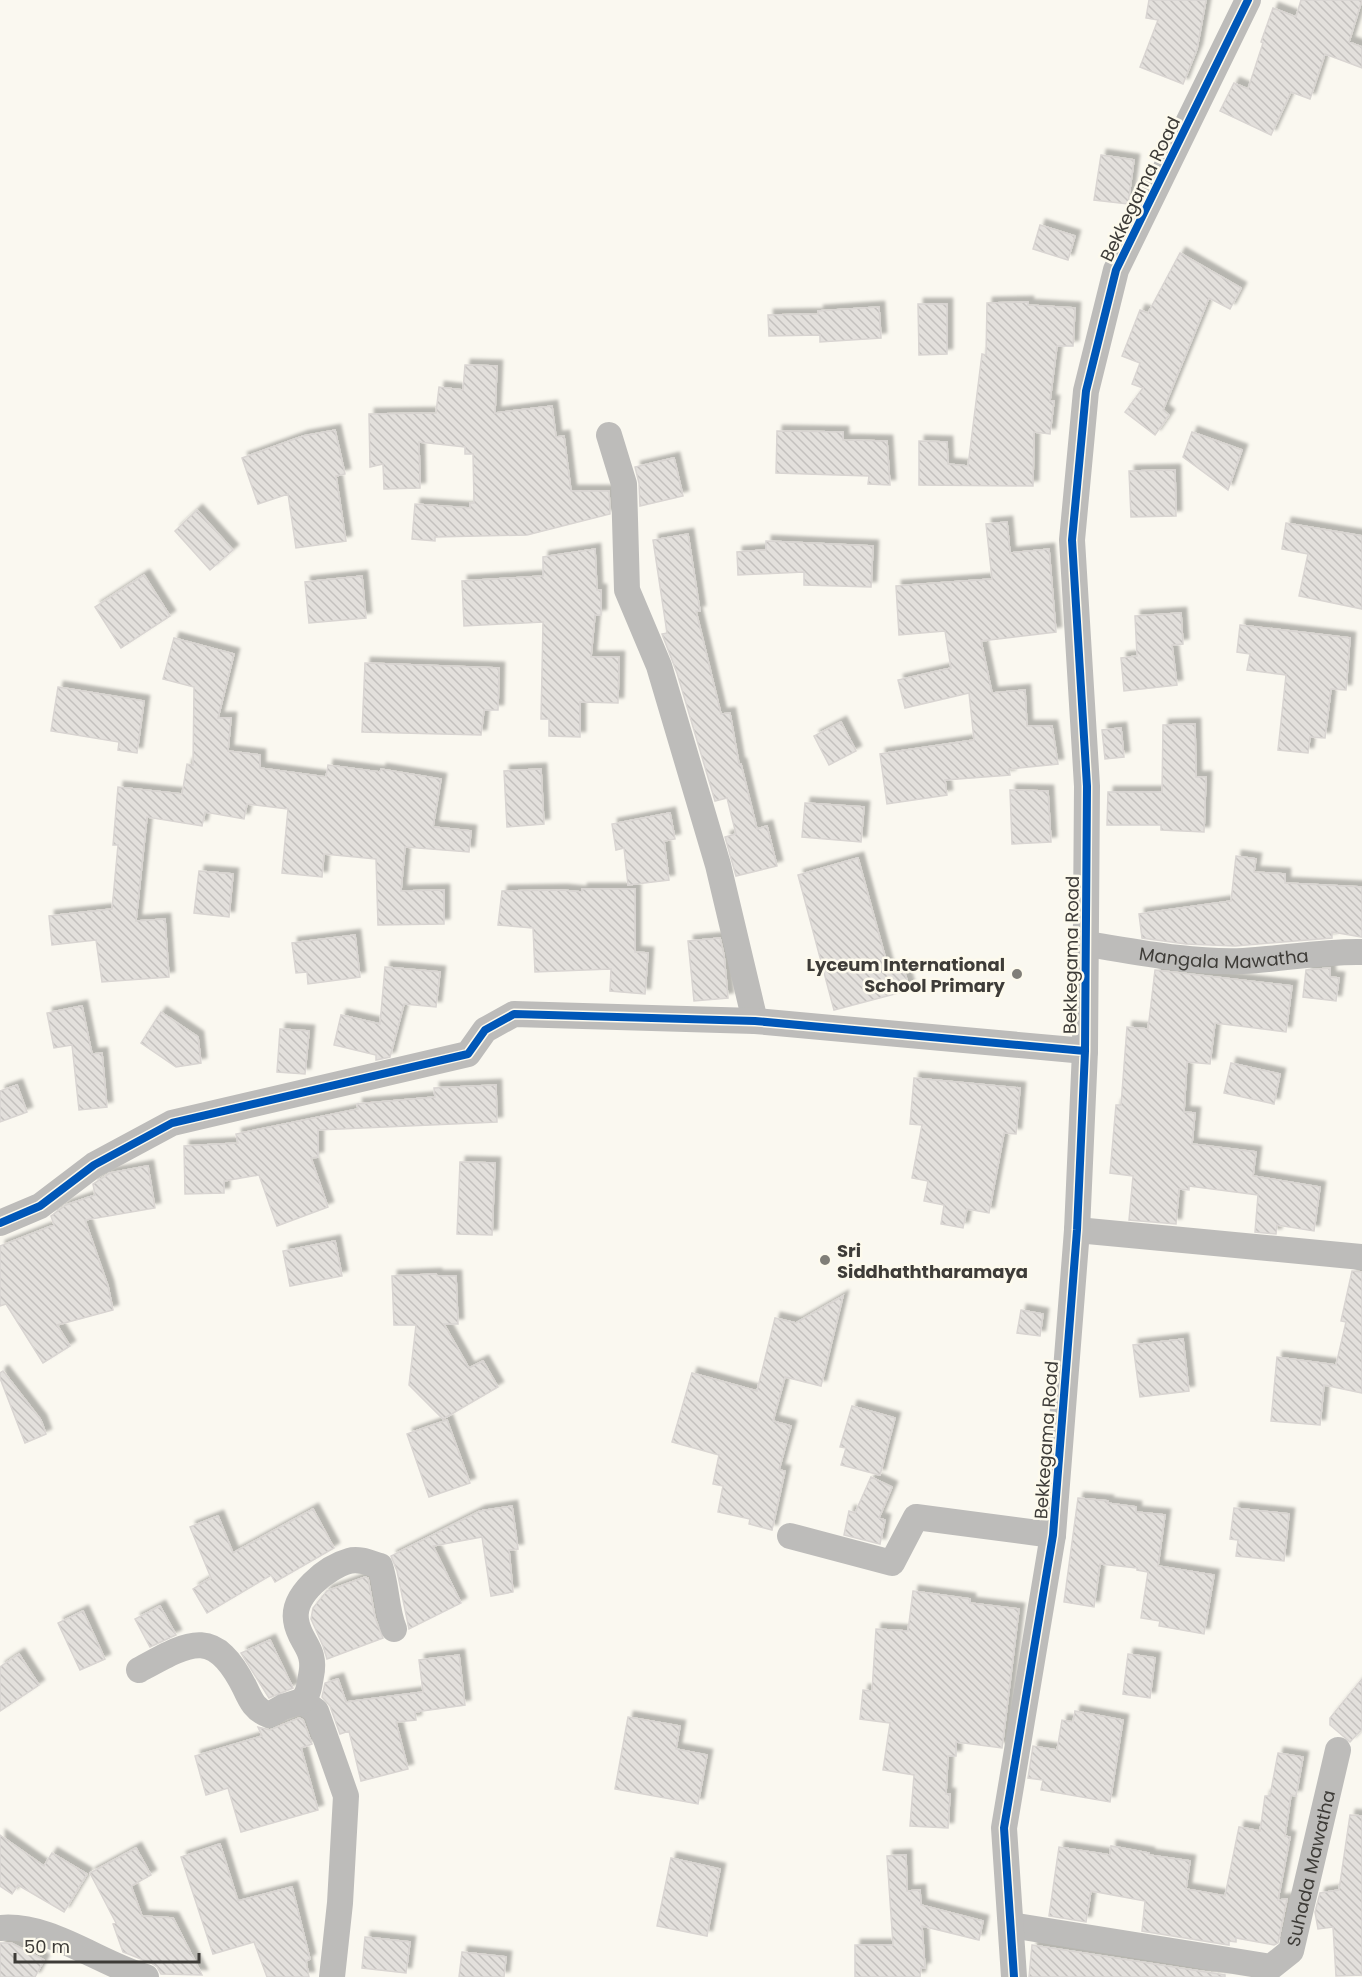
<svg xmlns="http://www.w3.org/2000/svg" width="1362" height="1977" font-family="Poppins,sans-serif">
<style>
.building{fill:url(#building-back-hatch);stroke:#d9d5d2;stroke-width:1.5;filter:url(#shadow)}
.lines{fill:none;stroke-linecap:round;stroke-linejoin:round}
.minor{stroke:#bdbcba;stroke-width:26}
.cycleway-casing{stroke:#fdfaed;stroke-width:11}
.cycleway{stroke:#0057b8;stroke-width:8}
.poi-dot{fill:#807e78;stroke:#fdfaed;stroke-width:2}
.labels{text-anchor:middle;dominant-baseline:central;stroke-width:5;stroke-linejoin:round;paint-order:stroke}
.street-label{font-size:18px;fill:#3e3c38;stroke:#fdfaed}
.poi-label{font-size:18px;font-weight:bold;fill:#3e3c38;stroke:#fdfaed;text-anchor:end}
</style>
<defs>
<pattern id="building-back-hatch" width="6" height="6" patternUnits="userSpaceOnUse" patternTransform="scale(1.5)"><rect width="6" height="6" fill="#e3e0dc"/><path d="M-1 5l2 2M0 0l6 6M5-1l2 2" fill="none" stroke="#c4c1be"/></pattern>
<filter id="shadow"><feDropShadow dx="5.5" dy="-5.5" stdDeviation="1.5" flood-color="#0004"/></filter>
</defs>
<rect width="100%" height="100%" fill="#faf8f0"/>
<path class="building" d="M1149,0H1206L1197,49L1183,84L1140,67L1158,20L1146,18Z
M1301,0H1362L1349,42L1362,47V68L1325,54L1310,99L1291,92L1271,135L1220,111L1234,83L1248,89L1263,43L1261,42L1273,8L1296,17Z
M1101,155L1134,160L1128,204L1094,200Z
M1040,225L1075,236L1068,260L1033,249Z
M1180,253L1241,288L1230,309L1209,298L1163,410L1169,415L1155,435L1125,412L1143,388L1132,384L1140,363L1122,356L1140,310L1148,313Z
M1028,302V305L1075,308L1073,346H1057L1050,401H1054L1050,434L1034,432L1033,486L919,485V441L947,442L948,464L968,466L982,354L986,355L987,303Z
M918,304H947V354L919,355Z
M879,307L881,338L820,342V335L769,336L768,315L819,314L818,311Z
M465,365L497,366L495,413L552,406L556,437L564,436L571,491H609L610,514L527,535L435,537V541L412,539L415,504L470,508V503H474L473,454H465V447L419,442L420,488L384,489L383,464L370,467L369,414L436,413L439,387L463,390Z
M335,430L345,474L336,476L346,541L296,548L288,494L258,504L242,458L303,436Z
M777,431L843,432V440L887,441L890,485L868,484L869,476L776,473Z
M1192,432L1242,450L1228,490L1183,457Z
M674,458L683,496L640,506L639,483L635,467Z
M1175,470L1176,516L1131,517L1129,471Z
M197,510L233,550L210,570L175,531Z
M1007,522L1010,553L1049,549L1056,632L981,641L992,693L1025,690L1027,726H1052L1058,764L1009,769L1010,775L945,780L947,795L887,804L880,754L974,740L969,693L905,708L898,680L951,668L945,631L899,635L896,586L992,579L986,524Z
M1286,523L1362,536V609L1299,596L1308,554L1282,549Z
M688,534L700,611H696L721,714L730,713L739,764H741L757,829L767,826L777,866L736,876L725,837L736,834L727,798L715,801L677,673L662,634L667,633L653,540Z
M766,541L873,546L871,587L804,585V572L738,575L737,552L766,550Z
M595,549L597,590H601V615H595L591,657H619L618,703L580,702V737L549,736V719H541L543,622L464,626L462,581L543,576V557Z
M144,575L170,616L121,648L95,607Z
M362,576L366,618L309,623L305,582Z
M1181,613L1183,644L1172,645L1177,685L1124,691L1121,658L1137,656L1135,616Z
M1240,625L1350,638L1346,690L1331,689L1325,738L1310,737L1308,753L1278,750L1286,675L1247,670L1250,654L1237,652Z
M174,638L234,654L218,718H231L228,751L260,755V768L326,777L328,765L380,772L381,769L441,779L433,827L471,831L469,852L405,847L401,891L444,890V924L378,925L376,859L324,854L322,877L282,873L288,809L247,804L244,819L205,812L202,826L147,817L136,921L165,919L169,977L102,982L96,940L52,945L49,916L112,909L118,845H113L118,787L182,794L187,764L193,765L194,687L163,679Z
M365,663L499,668L498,710H484L481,735L362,732Z
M58,687L144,701L137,753L118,750L119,742L51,731Z
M841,722L856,751L829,765L814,736Z
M1195,724L1196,777H1206L1204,832L1161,830V825H1107L1108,792H1162L1163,725Z
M1121,728L1124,757L1105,759L1102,730Z
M541,769L544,824L507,827L504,771Z
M1010,790L1048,791L1051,842L1012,844Z
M805,803L864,807L861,842L802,837Z
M670,813L675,839L664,841L669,880L628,885L624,848L616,850L612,824Z
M1236,856L1256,859L1254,872L1285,874V883L1362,887V937L1332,932V938L1235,946L1186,944L1142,938L1139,914L1231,901Z
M858,858L889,971L903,967L910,990L834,1010L798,875Z
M199,871L233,874L229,917L194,913Z
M582,889H635V952L648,953L645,994L610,991L611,969L535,972L533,928L498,925L502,891L562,890L582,892Z
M355,935L360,977L308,984L307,972L296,973L292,943Z
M720,938L724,955L728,998L694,1001L688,941Z
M385,967L440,972L436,1007L404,1004L390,1057L376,1060V1055L334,1045L341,1015L380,1024Z
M1330,968V977L1339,978L1336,1001L1303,997L1306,970Z
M1155,970L1292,986L1286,1032L1215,1023L1210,1064L1187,1062L1184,1112L1195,1113L1192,1144L1256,1152L1253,1176L1320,1187L1314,1231L1277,1225L1276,1234L1255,1232L1258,1195L1189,1186V1190L1179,1189L1176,1224L1129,1220L1133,1176L1110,1173L1116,1105H1121L1127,1027L1148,1029Z
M82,1006L92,1054L102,1053L107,1107L79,1110L72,1045L54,1048L47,1013Z
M161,1012L198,1037L201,1063L176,1067L141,1043Z
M280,1029L309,1031L305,1074L277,1072Z
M1231,1063L1280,1074L1274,1104L1224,1093Z
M914,1078L1020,1088L1016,1134L1004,1133L989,1213L967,1209L963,1228L941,1224L944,1205L924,1201L928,1181L912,1178L922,1125L910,1124Z
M17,1085L27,1112L0,1122V1091Z
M496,1085L497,1122L318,1130V1157L311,1158L328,1207L277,1226L259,1175L224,1181V1193L185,1194L184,1146L238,1143L236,1134L358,1109L357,1104L435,1097L434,1088Z
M460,1162L495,1163L492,1235L457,1234Z
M148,1166L155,1208L85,1220L108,1286L113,1310L57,1325L70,1346L43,1363L6,1304L0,1306V1246L54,1225L51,1216L66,1205L95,1195L93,1184L110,1173Z
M335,1241L342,1276L290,1286L283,1251Z
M1352,1271L1362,1272V1393L1324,1385L1320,1425L1271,1421L1277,1357L1336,1365L1346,1322L1341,1321Z
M436,1274L437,1276H456L458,1324H444L469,1368L483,1361L498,1387L443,1419L409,1385L416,1325H394L392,1276Z
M843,1296L821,1386L785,1377L773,1421L791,1426L779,1470L785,1471L772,1530L749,1524L750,1519L718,1512L723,1486L713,1484L719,1455L672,1442L692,1373L757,1391L775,1318L796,1323Z
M1021,1310L1043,1314L1040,1336L1017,1333Z
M1183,1339L1189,1391L1140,1397L1133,1345Z
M3,1371L41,1420L46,1434L25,1443L0,1378V1373Z
M852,1406L895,1418L880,1475L841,1465L846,1448L840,1447Z
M447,1420L470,1483L429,1497L407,1434Z
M871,1477L892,1487L879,1518L885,1520L880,1544L844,1535L849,1511L855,1513Z
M1078,1498L1108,1501L1107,1503L1136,1507V1512L1165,1515L1158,1566L1214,1575L1204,1634L1159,1626L1160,1621L1141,1618L1148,1572L1137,1570V1568L1100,1564L1094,1607L1064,1602Z
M512,1506L518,1549L509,1550L513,1592L491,1596L482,1537L433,1546L461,1603L409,1629L397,1571L391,1556L480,1511Z
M1234,1508L1289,1514L1284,1561L1236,1556L1238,1540L1230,1539Z
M313,1509L334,1548L275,1582L271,1575L207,1613L193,1589L211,1578L190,1527L218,1516L233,1553Z
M365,1577L368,1578L375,1618L383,1638L327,1659L323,1646L311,1619L313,1608L327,1591Z
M913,1591L970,1599V1603L1019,1609L1002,1748L956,1742V1756H948L946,1794H950L948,1828L910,1826L914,1775L883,1770L890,1723L860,1719L863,1690L872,1691L876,1629L908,1631Z
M160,1606L176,1635L150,1647L135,1619Z
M83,1611L105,1659L80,1670L58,1623Z
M270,1640L293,1688L269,1698L241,1653Z
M19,1654L39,1685L0,1711V1667Z
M1128,1654L1155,1658L1150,1698L1123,1694Z
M459,1655L465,1705L415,1712L416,1720L396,1722L408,1769L361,1781L349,1731L340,1734L330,1706L322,1697L325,1683L338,1679L346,1702L423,1692L419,1660Z
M1362,1679V1729L1350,1742L1330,1725V1718Z
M1075,1711L1123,1720L1110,1802L1041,1790L1043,1780L1028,1778L1033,1746L1057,1750L1062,1720L1073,1722Z
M628,1717L680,1726L676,1749L707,1755L698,1804L615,1789Z
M299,1718L303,1720L312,1744L301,1748L318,1810L241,1832L228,1788L206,1795L195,1756L262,1736L258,1727L270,1730Z
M1278,1753L1303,1757L1296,1796L1291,1795L1285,1836L1290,1837L1278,1900L1287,1899L1278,1943L1274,1945L1236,1938V1942L1229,1941V1945L1142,1931L1145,1901L1091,1891L1086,1922L1049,1916L1059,1847L1110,1855L1111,1846L1149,1853V1855L1190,1861L1186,1889L1225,1896L1239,1827L1260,1831L1265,1796H1270Z
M1350,1815L1362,1816V1975L1336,1976L1333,1927L1318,1929L1315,1912L1320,1893L1339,1890Z
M0,1835L44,1866L52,1853L87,1874L64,1912L18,1885L12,1894L0,1886Z
M220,1844L238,1901L292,1887L310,1959L306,1961L309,1977H267L254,1942L213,1954L181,1857Z
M136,1848L151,1875L131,1886L142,1916L173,1918L202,1975L161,1974L157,1967L151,1963L123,1952L113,1924L116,1923L90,1873Z
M906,1855L907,1891L920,1890L921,1905L983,1921L979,1940L922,1926L925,1968H921L920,1977H855V1945H893L887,1856Z
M671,1858L720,1869L707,1936L657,1926Z
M365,1937L410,1942L406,1973L362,1968Z
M0,1943H11L44,1960L35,1977H0Z
M1032,1945L1225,1975V1977H1029Z
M462,1952L506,1957L504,1977H459Z"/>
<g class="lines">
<g class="minor">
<path d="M609,435L624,484L627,590L659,666L718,865L755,1021"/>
<path id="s1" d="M1087,944C1137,952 1192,963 1243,961C1283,959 1322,951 1362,952"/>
<path d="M0,1223L40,1206L94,1165L172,1123L468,1054L485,1030L514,1014L755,1021L1085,1051"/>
<path d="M1077,1230L1362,1257"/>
<path d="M790,1536L892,1563L916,1517L1053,1535"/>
<path d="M139,1670C190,1642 214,1626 245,1688C251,1701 255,1710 269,1715L283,1707L302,1701L316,1711L346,1796L340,1903L332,1977"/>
<path d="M302,1701C309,1693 309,1687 311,1676C317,1648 299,1643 296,1620C292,1595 327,1567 349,1561C359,1558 370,1563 380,1566C387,1587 386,1610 394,1629"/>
<path id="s2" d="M1011,1925L1271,1967L1291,1951L1338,1750"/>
<path d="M0,1928C49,1923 100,1964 146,1977"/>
<path d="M1014,1977L1004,1828L1053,1535L1077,1230L1085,1051L1087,786L1072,540L1086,391L1116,270L1248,0"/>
</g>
<g class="cycleway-casing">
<path id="cycleway" d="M0,1223L40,1206L94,1165L172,1123L468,1054L485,1030L514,1014L755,1021L1085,1051
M1014,1977L1004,1828L1053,1535L1077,1230L1085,1051L1087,786L1072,540L1086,391L1116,270L1248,0"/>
</g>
<use href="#cycleway" class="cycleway"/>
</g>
<g class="poi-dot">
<circle cx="1017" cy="974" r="6"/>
<circle cx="825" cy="1260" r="6"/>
</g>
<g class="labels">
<g class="street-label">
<text transform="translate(1140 189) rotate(-64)">Bekkegama Road</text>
<text stroke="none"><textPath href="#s1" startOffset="138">Mangala Mawatha</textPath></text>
<text transform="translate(1071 955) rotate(-89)">Bekkegama Road</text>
<text transform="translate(1046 1440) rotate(-86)">Bekkegama Road</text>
<text stroke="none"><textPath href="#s2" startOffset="374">Suhada Mawatha</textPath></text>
</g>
<g class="poi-label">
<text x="1005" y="964">Lyceum International<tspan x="1005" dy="21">School Primary</tspan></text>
<text x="837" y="1250" text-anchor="start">Sri<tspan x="837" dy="21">Siddhaththaramaya</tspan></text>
</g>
</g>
<path d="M15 1953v9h184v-9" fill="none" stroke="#3e3c38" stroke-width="3"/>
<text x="24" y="1953" font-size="18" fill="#3e3c38" stroke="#fdfaed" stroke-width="4.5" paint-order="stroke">50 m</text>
</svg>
